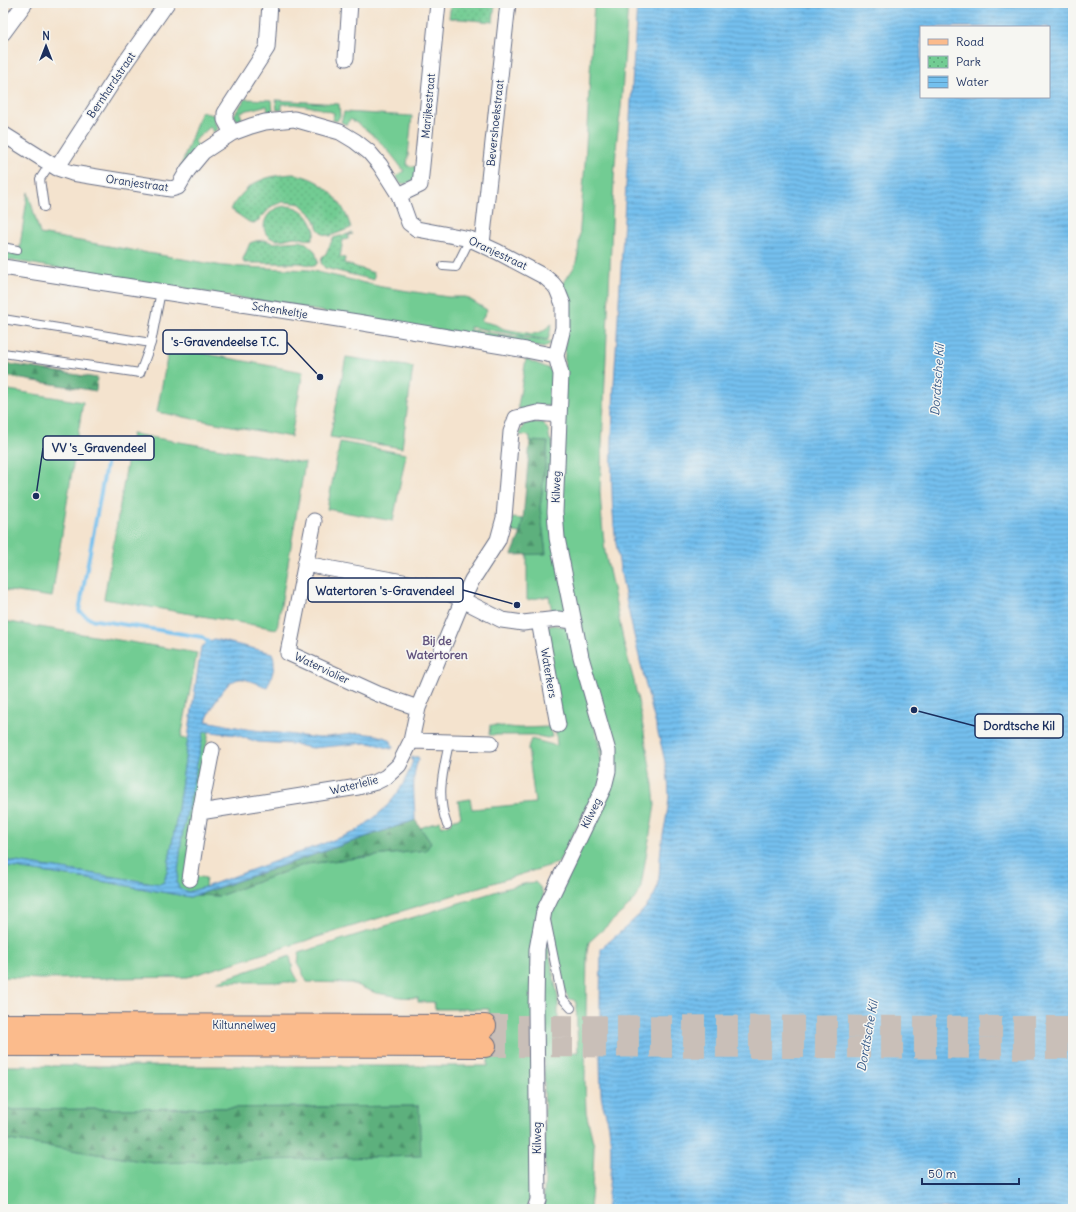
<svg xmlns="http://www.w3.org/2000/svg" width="1076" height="1212" font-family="Delius,sans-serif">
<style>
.grass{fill:#72cc93;stroke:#467e78}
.forest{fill:url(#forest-firs);stroke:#3c706e}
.park{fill:url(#park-dots);stroke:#467e78}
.water{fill:url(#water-rules);stroke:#4878a6;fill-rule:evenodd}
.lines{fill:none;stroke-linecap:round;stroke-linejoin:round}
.stream{stroke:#74c0ee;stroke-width:4}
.primary-tunnel{stroke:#c9bfb8;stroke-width:22;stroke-dasharray:22 11;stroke-linecap:butt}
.service-casing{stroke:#676e85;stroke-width:10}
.minor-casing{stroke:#676e85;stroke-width:17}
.primary-casing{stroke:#676e85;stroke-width:24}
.service{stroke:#fff;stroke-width:8}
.minor{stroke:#fff;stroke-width:15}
.primary{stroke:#fbbb8c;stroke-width:22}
.labels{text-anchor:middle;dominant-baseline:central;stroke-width:3;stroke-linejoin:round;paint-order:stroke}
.street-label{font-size:11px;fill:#1b2f5e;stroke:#f6f6f2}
.water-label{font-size:12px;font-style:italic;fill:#365a89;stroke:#f6f6f2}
.neighbourhood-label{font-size:12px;font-weight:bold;fill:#63547e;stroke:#f6f6f2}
.leader{fill:none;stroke:#1b2f5e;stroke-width:1.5}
.callout-dot{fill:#1b2f5e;stroke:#f6f6f2;stroke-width:1.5}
.callout{fill:#f6f6f2;stroke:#1b2f5e;stroke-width:1.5}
.callout-label{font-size:12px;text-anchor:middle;font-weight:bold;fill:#1b2f5e}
</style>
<defs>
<pattern id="forest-firs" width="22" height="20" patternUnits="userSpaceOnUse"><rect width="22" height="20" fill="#5db07d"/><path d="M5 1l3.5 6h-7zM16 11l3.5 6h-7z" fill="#4c906a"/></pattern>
<pattern id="park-dots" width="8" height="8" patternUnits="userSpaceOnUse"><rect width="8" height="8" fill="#72cc93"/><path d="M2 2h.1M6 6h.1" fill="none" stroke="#5da67b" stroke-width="1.8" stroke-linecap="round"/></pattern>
<pattern id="water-rules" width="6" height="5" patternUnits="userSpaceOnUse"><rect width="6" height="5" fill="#74c0ee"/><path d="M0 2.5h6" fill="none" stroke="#5e9cc4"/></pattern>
</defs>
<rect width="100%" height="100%" fill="#f6f6f2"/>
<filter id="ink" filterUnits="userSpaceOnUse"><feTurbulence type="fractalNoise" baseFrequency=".025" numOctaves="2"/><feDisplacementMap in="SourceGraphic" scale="8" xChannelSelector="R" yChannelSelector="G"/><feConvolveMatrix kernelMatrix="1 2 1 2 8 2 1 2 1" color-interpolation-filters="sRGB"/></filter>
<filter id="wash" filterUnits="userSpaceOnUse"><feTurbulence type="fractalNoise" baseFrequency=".012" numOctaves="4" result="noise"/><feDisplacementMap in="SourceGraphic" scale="16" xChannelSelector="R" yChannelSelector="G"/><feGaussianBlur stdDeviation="0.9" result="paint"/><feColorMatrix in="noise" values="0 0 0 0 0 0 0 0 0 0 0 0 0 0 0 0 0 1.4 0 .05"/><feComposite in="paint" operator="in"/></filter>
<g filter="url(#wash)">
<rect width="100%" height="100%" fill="#f4e3ce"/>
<path class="grass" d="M594,3H628L621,108L617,138L614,179L600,491L602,522L605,552L615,598L624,644L634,681L642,721L653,784L655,805L640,891L630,905L589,942L587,952L585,1081L586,1112L594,1146L593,1176L590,1209H543L545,1177L543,943L547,942L558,998V1053L578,1052L576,1003L574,1000L569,999L564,990L551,924V912L609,787L576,619L561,516L562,431L566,323L561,287L575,266L578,254L585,163Z
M245,99L272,100L273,111L268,112L267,106H264L240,112L242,119L237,120L234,115Z
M276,100L339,104L340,116L337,121L332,120L334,113C317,107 300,104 282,104V110H277Z
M201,112L214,115L215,123L218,129L214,132L210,127L194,141L200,148L179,171Z
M344,112L412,116L407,166L417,167L415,179L406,184L400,183L396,176L404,171C388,149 374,133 350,119L347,125L341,122Z
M28,192L40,234L223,266L309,270L382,287L448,297H466L487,310L481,321L497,325L504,329L533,334L541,332L552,324L548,340L470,327V330L552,342L544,348L3,259V250L19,252Z
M169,347L303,372L291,437L157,412Z
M346,357L413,367L402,448L330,437Z
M526,359L550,369L555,376L554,406H535L521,411L518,406Z
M3,389L83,402L52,597L3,590Z
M533,422L543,423L548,430L550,440L552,441L567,613L552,611L549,596L527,600V554L546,553L540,508L548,443L530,441V436L519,435L524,424Z
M132,434L305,463L277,629L104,599Z
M340,442L406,454L393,521L327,509Z
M512,518L523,519L520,533L509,531Z
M3,621L197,653L181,738L188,739L177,816L167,872L164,882L160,884L3,860Z
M553,625L566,627L571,635L598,741L602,764V780L558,863L188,977L40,979L3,977V866L95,880L190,897L197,895L219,896L306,864L426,850L431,843L420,828L440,821L442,827L451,823L452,820L461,817L458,801L470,799L472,809L535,803L528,748L531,739L557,746L548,632V627Z
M490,725L519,728L550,727L552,737L547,738L533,735H489Z
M204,730L209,731L200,782L196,876L206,878L205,887L188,892L179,888L176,883L182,835Z
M535,882C542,888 543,892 544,901L529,1209H3V1139L154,1163L419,1106L3,1110V1066H488L489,1009H435L434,1002H418V998L400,997L376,993L351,983L307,982L298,964L299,953L507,888L528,883Z
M290,956L293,971L299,982H216Z"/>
<path class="forest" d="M3,363L97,378L96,391L3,376Z
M530,441L548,442L540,508L546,554L512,555L520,535L523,519Z
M415,820L431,843L426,850L306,864L219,896L197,895Z
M419,1106L421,1156L154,1163L3,1139V1110Z"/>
<path class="park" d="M451,3H495L493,22L449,18Z
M293,174C323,178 343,200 351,228L330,236L323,234L318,229L315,220L310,213L300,204L295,203L283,202L272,206L260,219L254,223L249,222L230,209C248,183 261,176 293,174Z
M287,206C303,207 311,218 315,232L312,239C306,241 300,237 294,237C288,238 284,240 278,240C259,238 261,217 275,209C279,207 283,206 287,206Z
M352,233L353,234L348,235V239L343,240L340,257L345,258L344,263L374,273V280L325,268L321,263L322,257L327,252L333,238Z
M265,240L273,243L300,241L306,243L315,251L318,262L315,266L300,263H244L243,259L250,243L256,241Z"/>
<path class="water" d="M637,3H1073V1209H606C610,1182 613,1154 609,1127C607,1115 601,1104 601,1092C599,1044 600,997 601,949C617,934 647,912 655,893C661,878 659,863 661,848C663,831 668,814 669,797C669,767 658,735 651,706C638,652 624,598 616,543C609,491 612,437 614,384ZM921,27H1049V97H921Z
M214,639L272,653C277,663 272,677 267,687C260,685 252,681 244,679C226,676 212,707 206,721L246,729L319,738L359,733L376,735L386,738L391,741L393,748L391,749L375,744L366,743L312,748L291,744L258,742L236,735L204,731L182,835L177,883L179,888L188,892L205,887L355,832C384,812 402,795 413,760L411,759L412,757H418L419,759C410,774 415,802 415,820L190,897L95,880L3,866V860L160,884L164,882L167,872L177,816L201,647Z"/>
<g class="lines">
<path class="stream" d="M107,460L79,611L90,619L202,637L208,642L207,647"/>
</g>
</g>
<g filter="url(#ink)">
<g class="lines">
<path class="primary-tunnel" d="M485,1026L1073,1027
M485,1046L1073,1048"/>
<g class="service-casing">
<path id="service" d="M44,207L40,179L50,164
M3,247L17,250
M443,266L456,267L470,239
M3,319L151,343L140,373L3,353
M151,343L161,291
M447,825C436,795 443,772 449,743
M546,920L562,998L571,1008"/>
</g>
<g class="minor-casing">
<path id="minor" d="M3,33L25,3
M346,58L350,3
M232,133L225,120V113L267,48L270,3
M3,134L57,168L72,173L171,189L178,187L188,170L203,152L232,133L251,126L265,122L294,119L340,132L355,141L369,152L380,165L399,195L409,223L417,229L470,239L498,252L545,277L553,284L557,289L563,304V328L556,356L561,374L555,512L557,538L581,657L608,751V771L604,787L544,911L537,949L536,1008L538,1200L535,1209
M57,168L125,63L167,3
M399,195L420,185L438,3
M482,244L508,3
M3,267L357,322L526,350L556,356
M314,521L288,653L378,694L418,708
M305,564L441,589L502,620L523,623L558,619L573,621
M539,621L558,725
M411,741L491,743
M200,812L358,787L376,782L386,777L399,765L411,741L418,708L463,599L472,580L498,540L504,518L511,432L516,418L537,413L559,415
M190,879L200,812L212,750"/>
</g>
<g class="primary-casing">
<path id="primary" d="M3,1025L485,1026
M3,1045L485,1046"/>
</g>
<use href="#service" class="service"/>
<use href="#minor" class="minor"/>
<use href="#primary" class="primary"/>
</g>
</g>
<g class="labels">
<g class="street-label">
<text transform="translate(111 85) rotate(-56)">Bernhardstraat</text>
<text transform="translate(428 106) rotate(-85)">Marijkestraat</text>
<text transform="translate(495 123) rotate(-84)">Bevershoekstraat</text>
<text transform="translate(137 183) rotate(8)">Oranjestraat</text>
<text transform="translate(498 253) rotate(25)">Oranjestraat</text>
<text transform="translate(280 310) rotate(9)">Schenkeltje</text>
<text transform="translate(556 487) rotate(-88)">Kilweg</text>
<text transform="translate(322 668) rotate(25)">Waterviolier</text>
<text transform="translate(549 673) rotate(80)">Waterkers</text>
<text transform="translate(354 785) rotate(-14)">Waterlelie</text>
<text transform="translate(591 813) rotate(-64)">Kilweg</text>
<text x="244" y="1025">Kiltunnelweg</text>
<text transform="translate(537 1138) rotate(-90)">Kilweg</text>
</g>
<g class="water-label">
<text transform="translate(937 380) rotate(-86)">Dordtsche Kil</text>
<text transform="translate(867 1036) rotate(-80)">Dordtsche Kil</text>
</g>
<g class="neighbourhood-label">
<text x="437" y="640">Bij de<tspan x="437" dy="14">Watertoren</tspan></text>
</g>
</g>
<path class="leader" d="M320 377L287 342M36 496L43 448M517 605L463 590M914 710L975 726"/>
<g class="callout-dot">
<circle cx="320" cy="377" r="4"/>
<circle cx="36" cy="496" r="4"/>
<circle cx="517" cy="605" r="4"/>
<circle cx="914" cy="710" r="4"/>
</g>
<g class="callout">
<rect x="163" y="330" width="124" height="24" rx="4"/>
<rect x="43" y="436" width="111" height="24" rx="4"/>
<rect x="308" y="578" width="155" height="24" rx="4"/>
<rect x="975" y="714" width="88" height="24" rx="4"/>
</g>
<g class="callout-label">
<text x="225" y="346">'s-Gravendeelse T.C.</text>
<text x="99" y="452">VV 's_Gravendeel</text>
<text x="385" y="595">Watertoren 's-Gravendeel</text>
<text x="1019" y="730">Dordtsche Kil</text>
</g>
<rect width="1076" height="1212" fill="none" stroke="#f6f6f2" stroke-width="16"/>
<rect x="920" y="26" width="130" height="72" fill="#f6f6f2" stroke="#9ea6b7"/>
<rect x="928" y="39" width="20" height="6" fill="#fbbb8c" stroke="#9ea6b7"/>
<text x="956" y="46" font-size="12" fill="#1b2f5e">Road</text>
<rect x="928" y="56" width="20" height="12" fill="url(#park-dots)" stroke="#9ea6b7"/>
<text x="956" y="66" font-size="12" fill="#1b2f5e">Park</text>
<rect x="928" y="76" width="20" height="12" fill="url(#water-rules)" stroke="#9ea6b7"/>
<text x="956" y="86" font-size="12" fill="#1b2f5e">Water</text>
<g transform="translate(46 46)" stroke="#f6f6f2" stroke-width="3" paint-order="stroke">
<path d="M0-3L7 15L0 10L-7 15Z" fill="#1b2f5e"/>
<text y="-6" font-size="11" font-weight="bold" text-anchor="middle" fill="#1b2f5e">N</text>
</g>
<path d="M922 1178v6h97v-6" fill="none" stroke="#1b2f5e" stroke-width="2"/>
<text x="928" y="1178" font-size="12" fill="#1b2f5e" stroke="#f6f6f2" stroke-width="3" paint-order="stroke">50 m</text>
</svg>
